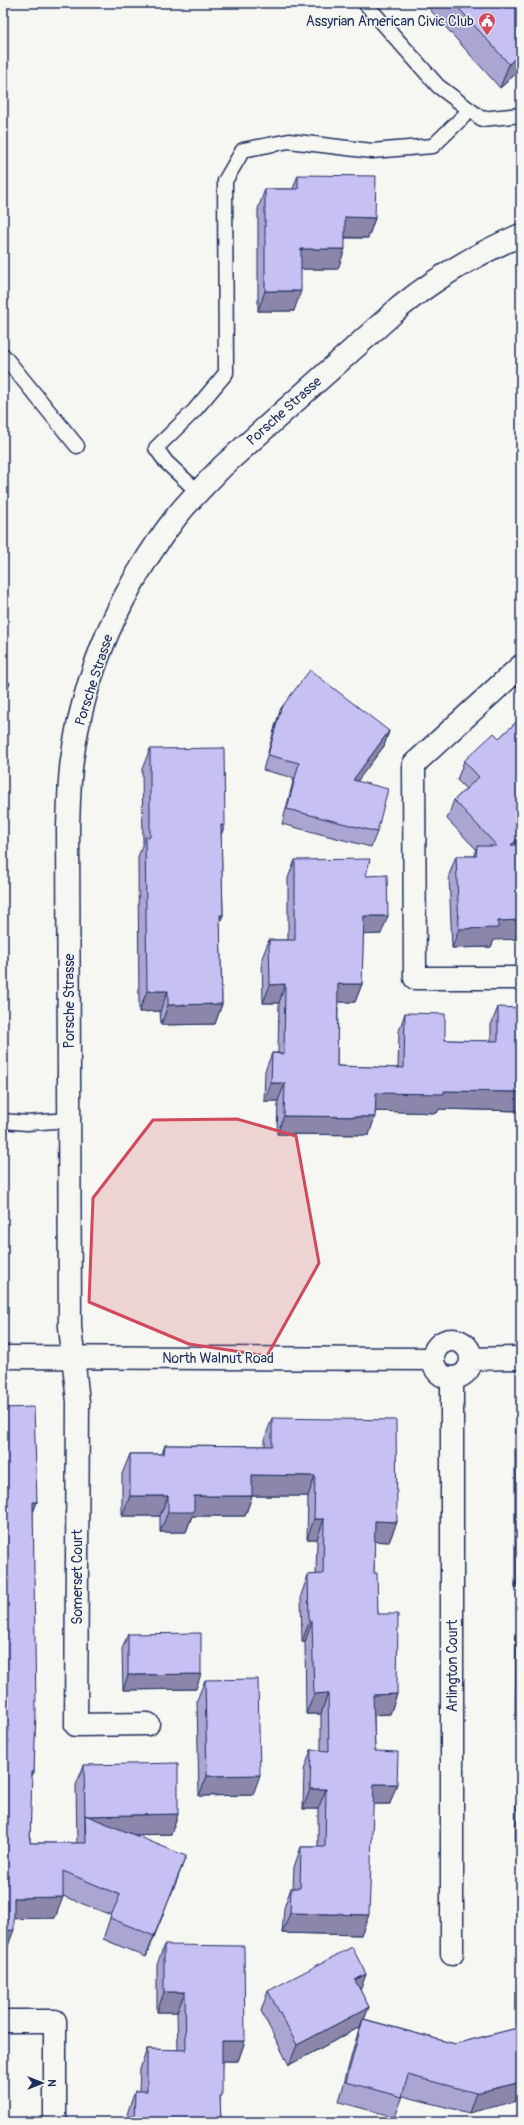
<svg xmlns="http://www.w3.org/2000/svg" width="524" height="2125" font-family="Pangolin,sans-serif">
<style>
.lines{fill:none;stroke-linecap:round;stroke-linejoin:round}
.service-casing{stroke:#1b2f5e;stroke-width:17}
.minor-casing{stroke:#1b2f5e;stroke-width:25}
.tertiary-casing{stroke:#1b2f5e;stroke-width:25}
.service{stroke:#f6f6f2;stroke-width:14}
.minor{stroke:#f6f6f2;stroke-width:22}
.tertiary{stroke:#f6f6f2;stroke-width:22}
.wall{fill:#aba5d1;stroke:#1b2f5e}
.shaded-wall{fill:#8b86aa;stroke:#1b2f5e}
.building{fill:#c7c0f3;stroke:#1b2f5e}
.marked{fill:#d1495b;fill-opacity:0.2;stroke:#d1495b;stroke-width:3;stroke-linejoin:round}
.labels{text-anchor:middle;dominant-baseline:central;stroke-width:3;stroke-linejoin:round;paint-order:stroke}
.poi-label{font-size:14px;fill:#1b2f5e;stroke:#f6f6f2;text-anchor:end}
.street-label{font-size:14px;fill:#1b2f5e;stroke:#f6f6f2}
</style>
<rect width="100%" height="100%" fill="#f6f6f2"/>
<filter id="ink" filterUnits="userSpaceOnUse"><feTurbulence type="fractalNoise" baseFrequency=".025" numOctaves="2"/><feDisplacementMap in="SourceGraphic" scale="8" xChannelSelector="R" yChannelSelector="G"/><feConvolveMatrix kernelMatrix="1 2 1 2 8 2 1 2 1" color-interpolation-filters="sRGB"/></filter>
<g filter="url(#ink)">
<g class="lines">
<g class="service-casing">
<path id="service" d="M365,3L438,86L482,119L521,115
M3,355L77,446
M198,492L166,462L156,448L194,411L226,373L225,181L243,150L289,141L372,151L433,146L470,110
M3,1121L27,1123L69,1120"/>
</g>
<g class="minor-casing">
<path id="minor" d="M521,666L414,764L415,978H521
M452,1378V1954
M148,1724L76,1725L78,1402L70,1327L68,826C69,804 69,782 72,760C84,672 122,587 176,517C190,499 207,483 223,466L400,307C437,277 476,254 521,235
M3,2021H55V2122"/>
</g>
<g class="tertiary-casing">
<path id="tertiary" d="M433 1359a19 19 0 1 1 38 0a19 19 0 1 1-38 0Z
M3,1357L433,1359
M471,1359L521,1358"/>
</g>
<use href="#service" class="service"/>
<use href="#minor" class="minor"/>
<use href="#tertiary" class="tertiary"/>
</g>
<path class="wall" d="M424,3H521V69L500,88Z
M298,175L375,218L368,238H345L338,269H301L294,311H258V209L265,189H293Z
M281,708L389,731L384,746L357,781L377,832L371,847L282,824L294,778L263,770L276,723Z
M521,718L494,940L491,947L452,948L449,875L456,856H474L476,849L447,819L454,800L466,789L457,780L464,761L499,738Z
M150,749L225,825L221,835L223,915L220,922L222,1004L215,1024L161,1025L160,1011L139,1012L138,857L143,843L142,769Z
M295,860L366,876L381,934H363L362,984L355,1002H338L337,1066L398,1068L399,1031L405,1013L445,1040L491,1041V1025L498,1007L521,1111L439,1109L437,1113L376,1111L369,1135L277,1134L278,1101H264L265,1071L272,1053H278L279,1003H263L262,958L269,940H288V878Z
M3,1408L37,1502L33,1512L34,1772L31,1778L30,1843H77L76,1785L84,1765L178,1814L171,1834L133,1835L178,1877L146,1957L103,1939L111,1915L63,1896L55,1918H14L6,1951Z
M521,1411V1587H515V1428Z
M272,1418L397,1522L389,1542L374,1541V1573L378,1614L397,1694L390,1714L374,1715L375,1751L390,1804H373L361,1935L282,1933L284,1908L291,1888H293L294,1867L301,1847H318V1809H303L304,1770L311,1750H321V1714H306L305,1642H302L301,1595L308,1575H316L317,1539H307L308,1496H252L245,1516H192L186,1532H160V1516H122V1474L130,1454H162L165,1445L265,1446V1438Z
M521,1621V1716H515L516,1636Z
M128,1634L196,1689L123,1690L122,1649Z
M205,1680L253,1795L199,1796L197,1700Z
M521,1790V1847H515L516,1805Z
M164,1945L245,2041L238,2061H222L220,2101L221,2122H127L128,2111L135,2091H139L140,2069L147,2049L178,2050L177,2012H157V1965Z
M366,1974L360,1990L369,2007L364,2019L455,2044L521,2027L469,2113L403,2096L395,2117L339,2102L356,2039L360,2027L289,2065L261,2011L268,1991Z"/>
<path class="shaded-wall" d="M521,53V69L500,88L509,64Z
M345,217L375,218L368,238L338,237Z
M301,249H345L338,269H294Z
M265,291H301L294,311H258Z
M10,683L3,703V690Z
M389,731L384,746L347,795L353,780Z
M221,825H225L217,845Z
M521,836V848L511,845Z
M220,915H223L215,935Z
M364,916H388L381,934L357,935Z
M521,920V939L494,940L491,947L452,948L459,929L498,921Z
M285,984L279,1003H263L270,985Z
M338,984H362L355,1002H332Z
M147,991H168L160,1011L139,1012Z
M222,1004L215,1024L161,1025L168,1005Z
M271,1083H285L278,1101H264Z
M444,1091L521,1092V1111L439,1109L437,1113L370,1111L376,1093Z
M284,1116L375,1117L369,1135L277,1134Z
M252,1475L315,1476L308,1496H245Z
M130,1496H168L160,1516H122Z
M194,1496H252L245,1516H192L186,1532H160L168,1512Z
M33,1502H37L29,1523Z
M314,1519H324L317,1539H307Z
M375,1521L397,1522L389,1542L368,1541Z
M521,1570V1587H515Z
M309,1622H312L305,1642H302Z
M201,1674L196,1689L123,1690L128,1675Z
M328,1693L321,1714H306L314,1694Z
M397,1694L390,1714L366,1715L373,1695Z
M521,1698V1716H515Z
M260,1775L253,1795L199,1796L207,1776Z
M374,1784H397L390,1804H367Z
M310,1789H326L318,1809H303Z
M178,1814L171,1834L85,1836V1816Z
M521,1829V1847H515Z
M186,1856L178,1877L146,1957L154,1936Z
M63,1897L55,1918L6,1919L14,1898Z
M290,1913L369,1915L361,1935L282,1933Z
M14,1930L6,1951L3,1952V1931Z
M366,1974L359,1994L355,1980Z
M164,1992H185L177,2012H157Z
M369,2007L361,2027L363,2019L360,2027L289,2065L297,2045Z
M222,2041H245L238,2061H215Z
M521,2082V2100L469,2113L476,2093Z"/>
<path class="building" d="M454,3H521V53L509,64Z
M298,175L376,176L375,218L345,217V249H301V291H265V189H298Z
M310,670L389,731L353,780L388,789L377,832L287,809L299,763L268,755L281,708Z
M3,675L10,683L3,690Z
M521,718V836L511,845H521V920L498,921V928L459,929L456,856H476L477,846H497L454,800L479,777L464,761L494,733L499,738Z
M224,748L225,825H221L223,915H220L222,1004L168,1005V991H147L145,837H150V749Z
M370,859L366,876L387,875L388,916H364L362,984H338L337,1066L404,1068L405,1013L445,1014V1040L498,1041V1007L521,1008V1092L444,1091V1094L376,1093L375,1117L284,1116L285,1083H271L272,1053L284,1054L285,984L270,985L269,940H295V860Z
M34,1407L37,1502H33L36,1711L34,1772H32L30,1843H86L85,1815L186,1856L154,1936L110,1918L120,1895L63,1871V1897L14,1898V1930L3,1931V1408Z
M272,1418L396,1420L397,1522L375,1521L374,1573H377L378,1614H398L397,1694L373,1695L375,1751L398,1752L397,1784H374L369,1915L290,1913L291,1888H300L301,1847H325L326,1789H310L311,1750L329,1751L328,1693L314,1694L312,1622H309L308,1575L323,1574L324,1519H314L315,1476L252,1475V1496H194V1512H168V1496H130V1454H164L165,1445L272,1446Z
M201,1633V1674L128,1675V1634Z
M258,1679L260,1775L207,1776L205,1680Z
M178,1763V1814L87,1816L85,1815V1816L84,1765Z
M164,1945L244,1946L245,2041H222V2096H220L221,2122H134L135,2091H147V2049L186,2050L185,1992H164Z
M352,1947L366,1974L355,1980L369,2007L297,2045L268,1991Z
M363,2019L455,2044L521,2027V2082L476,2093L408,2075L402,2097L346,2082Z"/>
</g>
<path class="marked" d="M237,1119L296,1136L319,1263L267,1356L189,1344L89,1302L93,1198L153,1120Z"/>
<defs>
<g id="civic-pin" transform="scale(0.9)"><path d="M0 17L-7.5 6A9.5 9.5 0 1 1 7.5 6Z" fill="#d1495b" stroke="#f6f6f2"/><path d="M-.6-6.5H3V-4.5H.6V-3L4-1V1h2V6H-6V1h2V-1L-.6-3ZM-1.2 2.5V6h2.4V2.5Z" fill="#fff"/></g>
</defs>
<g fill-rule="evenodd">
<use href="#civic-pin" x="487" y="21"/>
</g>
<g class="labels">
<g class="poi-label">
<text x="474" y="21">Assyrian American Civic Club</text>
</g>
<g class="street-label">
<text transform="translate(284 411) rotate(-42)">Porsche Strasse</text>
<text transform="translate(94 680) rotate(-72)">Porsche Strasse</text>
<text transform="translate(69 1001) rotate(-90)">Porsche Strasse</text>
<text x="218" y="1358">North Walnut Road</text>
<text transform="translate(77 1577) rotate(-90)">Somerset Court</text>
<text transform="translate(452 1666) rotate(-90)">Arlington Court</text>
</g>
</g>
<rect width="524" height="2125" fill="none" stroke="#f6f6f2" stroke-width="16"/>
<rect x="8" y="8" width="508" height="2109" fill="none" stroke="#1b2f5e" stroke-width="1.5" filter="url(#ink)"/>
<g transform="translate(42 2083) rotate(90)" stroke="#f6f6f2" stroke-width="3" paint-order="stroke">
<path d="M0-3L7 15L0 10L-7 15Z" fill="#1b2f5e"/>
<text y="-6" font-size="11" font-weight="bold" text-anchor="middle" fill="#1b2f5e">N</text>
</g>
</svg>
